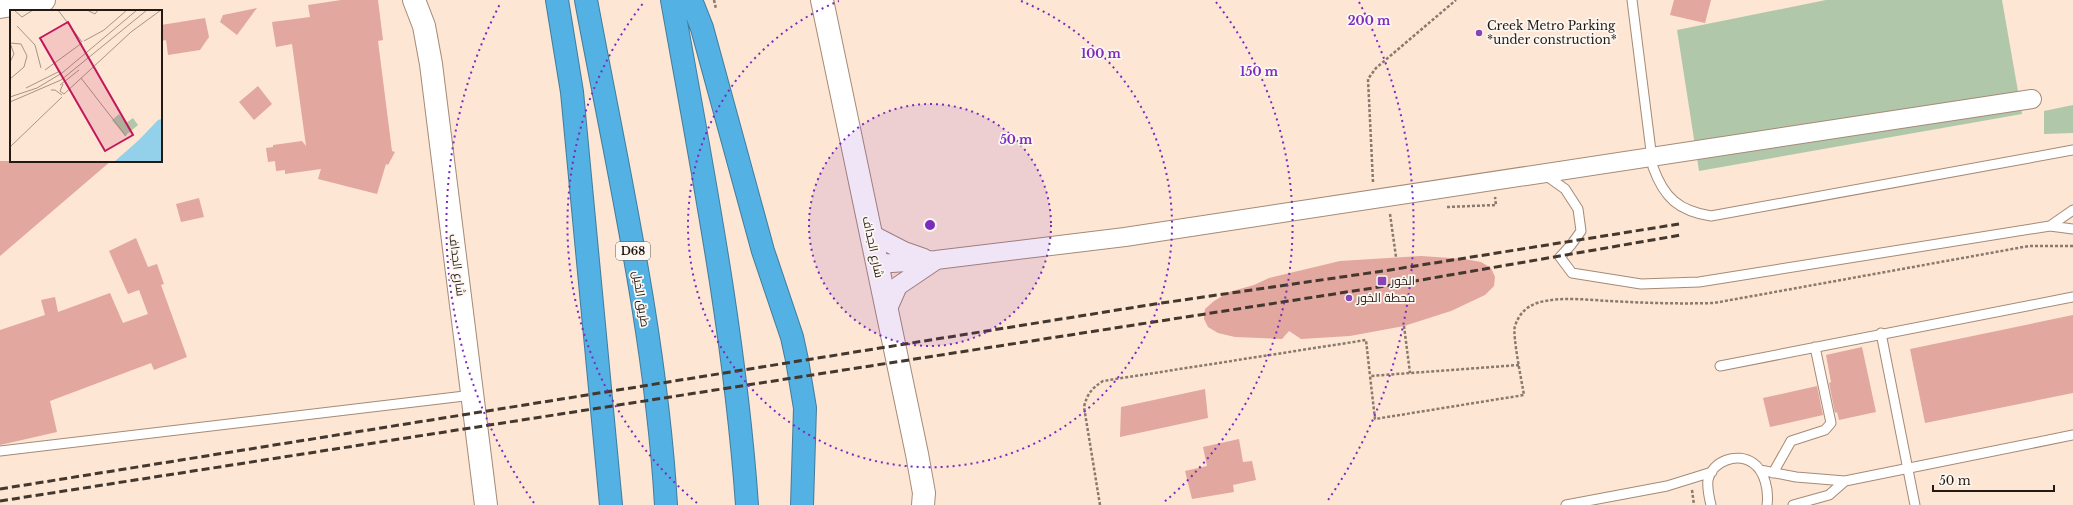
<svg xmlns="http://www.w3.org/2000/svg" width="2073" height="505" viewBox="0 0 2073 505" font-family="'Libre Baskerville',Cairo,serif">
  <rect width="100%" height="100%" fill="#fde6d4"/>
  <path fill="#b0c8a9" d="M1826,0H2002L2022,114L1699,171L1677,30Z
    M2073,105V133L2044,134V111Z"/>
  <path fill="#e2a79f" d="M341,0H378L383,40L378,41L392,151L395,152L388,165L386,164L377,194L318,179L321,169L285,174V170L276,171L275,161L268,162L266,148L273,147V145L302,141L306,146L292,44L276,47L272,22L310,17L308,5Z
    M1674,0H1711L1705,23L1670,15Z
    M257,8L237,35L220,22L223,15Z
    M205,18L209,37L200,50L168,55L166,40L161,41V25Z
    M258,86L272,104L254,120L239,102Z
    M0,161H111L0,256Z
    M199,198L204,217L181,222L176,204Z
    M136,238L148,267L157,264L164,284L161,285L187,357L154,370L151,363L50,401L57,432L0,445V330L45,315L41,300L55,297L58,312L110,293L123,323L148,314L139,290L128,294L109,251Z
    M1421,256L1464,259L1481,262L1491,268L1495,277L1494,286L1485,295L1451,311L1404,326L1350,336L1301,339L1289,331L1282,339L1235,337L1218,333L1208,327L1204,319L1205,309L1214,301L1229,292L1254,285L1269,278L1340,261Z
    M2073,315V393L1925,423L1910,349Z
    M1862,347L1876,412L1839,420L1837,412L1835,413L1829,383L1831,382L1826,355Z
    M1817,386L1823,415L1770,427L1763,398Z
    M1205,389L1208,418L1120,437L1121,407Z
    M1239,439L1243,462L1252,461L1256,480L1233,485L1234,492L1192,499L1185,471L1207,466L1203,447Z"/>
  <g fill="none" stroke-linecap="round" stroke-linejoin="round">
    <defs>
      <path id="service" d="M1632,0L1653,167C1664,198 1679,211 1711,216L2073,150
        M1544,174L1565,189L1578,209L1581,231L1571,245L1560,257L1572,273L1641,284L1699,282L2050,226L2073,229
        M2050,226L2073,210
        M1881,333L1915,505
        M1720,366L2073,297
        M0,451L473,395
        M1760,470L1796,477L1845,481L2073,435
        M1773,473L1791,441L1825,430L1831,423L1815,347
        M1566,505L1667,486L1712,472
        M1711,505C1709,497 1707,488 1708,480C1712,461 1737,452 1753,463C1765,471 1769,491 1767,505
        M1793,505L1829,495L1845,481"/>
      <path id="minor" d="M871,234L904,251L924,258
        M877,264L936,260L1125,237L2032,99
        M887,311L898,286L935,261"/>
      <path id="tertiary" d="M414,0L424,26L431,64L486,505
        M822,0L917,454L924,493L923,505
        M0,7L44,0"/>
      <path id="motorway" d="M557,0L572,92L611,505
        M586,0C617,167 656,335 666,505
        M672,0C702,168 735,335 747,505
        M691,0L702,28L763,251L792,337L797,360L805,408L802,505"/>
    </defs>
    <use href="#service" stroke="#a58a77" stroke-width="11"/>
    <use href="#minor" stroke="#a58a77" stroke-width="20"/>
    <use href="#tertiary" stroke="#a58a77" stroke-width="24"/>
    <use href="#motorway" stroke="#437c9b" stroke-width="24"/>
    <path stroke="#8a796d" stroke-width="2.5" stroke-dasharray="3 2" stroke-linecap="butt" d="M714,0L716,9
      M1373,182L1368,79L1376,68L1456,0
      M1447,207L1496,205L1495,197
      M1390,214L1396,257
      M1404,326L1410,373
      M1519,365L1370,376L1375,419L1524,395C1522,383 1512,334 1515,326C1519,314 1526,307 1537,303C1560,296 1587,300 1610,301C1645,303 1679,304 1714,303L2029,246H2073
      M1692,490L1694,505
      M1100,505L1084,407C1087,394 1092,388 1103,381L1366,340L1370,376"/>
    <use href="#service" stroke="#fff" stroke-width="9"/>
    <use href="#minor" stroke="#fff" stroke-width="18"/>
    <use href="#tertiary" stroke="#fff" stroke-width="22"/>
    <use href="#motorway" stroke="#53b1e4" stroke-width="22"/>
    <path stroke="#43372e" stroke-width="3" stroke-dasharray="8 4" stroke-linecap="butt" d="M0,489L1155,304L1390,270L1679,224
      M0,501L1392,285L1681,235"/>
  </g>
  <circle cx="930" cy="225" r="121" fill="#7b2cbf" fill-opacity=".12"/>
  <g fill="none" stroke="#7b2cbf" stroke-width="2" stroke-dasharray="2 4">
    <circle cx="930" cy="225" r="121"/>
    <path d="M1021 1A242 242 0 1 1 839 1"/>
    <path d="M697 503A363 363 0 0 1 644 2M1216 2A363 363 0 0 1 1163 503"/>
    <path d="M534 503A484 484 0 0 1 501 2M1359 2A484 484 0 0 1 1326 503"/>
  </g>
  <g fill="#8843b7" stroke="#fdf7f2" stroke-width="1.5">
    <circle cx="1479" cy="33" r="4"/>
    <rect x="1377" y="276" width="10" height="10" rx="2"/>
    <circle cx="1349" cy="298" r="4"/>
  </g>
  <g text-anchor="middle" stroke-width="3.5" stroke-linejoin="round" paint-order="stroke">
    <rect fill="#fdf7f2" stroke="#655c56" stroke-width="1" x="616" y="242" width="34" height="18" rx="3"/>
    <g font-size="11" font-weight="bold" fill="#241a13">
      <text x="633" y="255">D68</text>
    </g>
    <g font-size="12" fill="#241a13" stroke="#fdf7f2" text-anchor="start">
      <text x="1487" y="30">Creek Metro Parking<tspan x="1487" dy="14">*under construction*</tspan></text>
      <text x="1391" y="285">الخور</text>
      <text x="1357" y="302">محطة الخور</text>
    </g>
    <g font-size="12" fill="#241a13" stroke="#fdf7f2">
      <text transform="translate(873 247) rotate(78)" y="4">شارع الجداف</text>
      <text transform="translate(457 265) rotate(83)" y="4">شارع الجداف</text>
      <text transform="translate(641 299) rotate(81)" y="4">طريق الخيل</text>
    </g>
  </g>
  <g transform="translate(10 10)">
    <rect width="152" height="152" fill="#fde6d4"/>
    <path d="M109,104L116,113L123,108L128,115L115,126L102,110Z" fill="#b0c8a9"/>
    <path d="M152,109V152H104L129,130L148,110Z" fill="#93d0e9"/>
    <path fill="none" stroke="#93d0e9" stroke-width="2" d="M119,152V146L128,148L140,145L152,138"/>
    <path fill="none" stroke="#a69487" stroke-width="1" d="M4,0L12,7L23,0M48,0L72,32M77,0L85,4L88,0M7,16L25,35L31,58M74,31L94,20L117,0M0,33L11,34L17,46L14,57L0,69M0,52L4,44L0,33M35,60L72,33M71,68L116,126M53,74L50,81L54,84M50,75L69,60M16,78L50,61M41,80H45L52,85M54,84L121,22L151,0M0,87L27,78L52,63L127,0M0,92L51,70L137,0M0,137L52,87"/>
    <path fill="#c2185b" fill-opacity="0.15" stroke="#c2185b" stroke-width="2" d="M58,12L123,125L95,141L30,28Z"/>
    <rect width="152" height="152" fill="none" stroke="#241a13" stroke-width="2"/>
  </g>
  <circle cx="930" cy="225" r="6" fill="#7b2cbf" stroke="#fdf7f2" stroke-width="2"/>
  <g font-size="12" text-anchor="middle" font-weight="bold" fill="#7b2cbf" stroke="#fdf7f2" stroke-width="3.5" stroke-linejoin="round" paint-order="stroke">
    <text x="1369" y="25">200 m</text>
    <text x="1101" y="58">100 m</text>
    <text x="1259" y="76">150 m</text>
    <text x="1016" y="144">50 m</text>
  </g>
  <path d="M1933 485v6h121v-6" fill="none" stroke="#241a13" stroke-width="2"/>
  <text x="1939" y="485" font-size="12" fill="#241a13" stroke="#fdf7f2" stroke-width="3" paint-order="stroke">50 m</text>
</svg>
